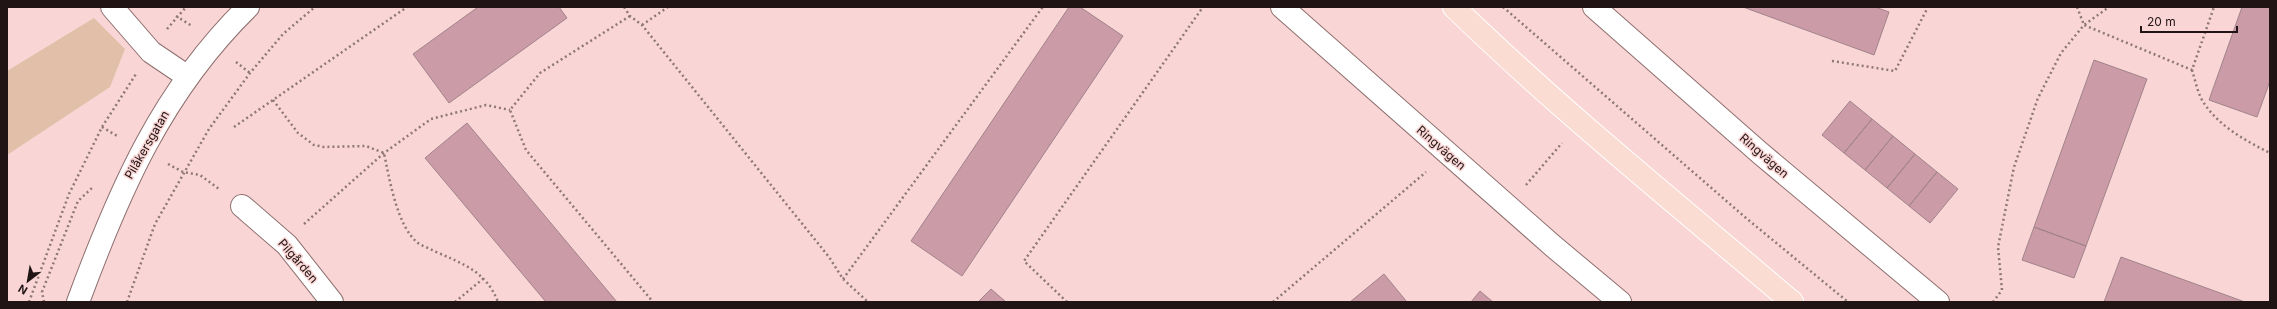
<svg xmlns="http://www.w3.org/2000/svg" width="2277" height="309" viewBox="0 0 2277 309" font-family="Inter,sans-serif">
  <rect width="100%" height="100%" fill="#f9d6d5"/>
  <path fill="#e1bfa8" d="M94,18L125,49L110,87L7,155V71Z"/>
  <path fill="#cc9ba8" stroke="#a1838a" d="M478,7H559L567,18L449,103L413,54Z
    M1069,7H1080L1123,36L962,276L911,241Z
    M1743,7H1875L1889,12L1874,55Z
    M2242,7H2270V81L2257,117L2209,100Z
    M2094,60L2147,79L2086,246L2034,227Z
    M1850,101L1872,119L1844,153L1822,135Z
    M1872,119L1893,136L1865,170L1844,153Z
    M467,123L617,302H546L425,158Z
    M1893,136L1915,154L1887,188L1865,170Z
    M1915,154L1937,172L1909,206L1887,188Z
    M1937,172L1958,189L1930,223L1909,206Z
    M2034,227L2086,246L2074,278L2022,260Z
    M2121,257L2245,302H2104Z
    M1384,274L1407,302H1350Z
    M991,289L1006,302H978Z
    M1480,291L1493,302H1471Z"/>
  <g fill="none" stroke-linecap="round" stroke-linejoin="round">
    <defs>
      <path id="minor" d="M112,7L151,52L188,77
        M1282,7L1553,246L1620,302
        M1594,7L1760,153L1938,302
        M242,206L287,245L332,302
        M78,302C119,191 162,91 248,7"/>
      <path id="major" d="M1454,7C1561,111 1678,205 1792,302"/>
    </defs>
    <use href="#minor" stroke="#8e6f6f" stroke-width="24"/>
    <use href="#major" stroke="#fff" stroke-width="24"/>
    <path stroke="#8e7776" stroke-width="2.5" stroke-dasharray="2 3" stroke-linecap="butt" d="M624,7L630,16L642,25L829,257L843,279L868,302
      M1503,7L1746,218L1848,302
      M2077,7L2084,25L2109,7
      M176,16L192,26
      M630,16L540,73L510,110L526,150L653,302
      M642,25L668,7
      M167,29L186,7
      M1832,61L1895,71L1928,7
      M236,62L250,73
      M2192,70C2195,79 2197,91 2202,100C2217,125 2244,140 2270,153
      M273,100L298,133L314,145L324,147L366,146L384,153C389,177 397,227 418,243C422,246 429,248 434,251C463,264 486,271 498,302
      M102,127L119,137
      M234,127L407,7
      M168,164L183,172L200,175L219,189
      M1526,185L1562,143
      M304,224L384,153L431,119L486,105L510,110
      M843,279L1042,8L1041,7
      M29,302L69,194L102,127L136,74
      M44,302L42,292L78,201L93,187
      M127,302L155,224L209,129L250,73L283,34L315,7
      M455,302L484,278
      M1067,302L1024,261L1203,7
      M1273,302L1426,172
      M1993,302L2002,290L1998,247L2014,167L2038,98L2061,53L2084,25L2192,70L2214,7"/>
    <use href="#minor" stroke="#fff" stroke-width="22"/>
    <use href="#major" stroke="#fadcd3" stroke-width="22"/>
  </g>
  <g text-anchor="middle" stroke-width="3" stroke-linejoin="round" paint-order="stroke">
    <g font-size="12" fill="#201514" stroke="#f9d6d5">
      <text transform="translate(147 145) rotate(-60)" y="4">Pilåkersgatan</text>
      <text transform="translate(1441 148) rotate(41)" y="4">Ringvägen</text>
      <text transform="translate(1764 156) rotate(41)" y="4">Ringvägen</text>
      <text transform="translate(298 261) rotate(49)" y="4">Pilgården</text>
    </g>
  </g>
  <rect width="2277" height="309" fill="none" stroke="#201514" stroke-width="16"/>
  <g transform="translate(28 281) rotate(211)" stroke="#f9d6d5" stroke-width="3" paint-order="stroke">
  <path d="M0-3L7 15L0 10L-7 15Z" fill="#201514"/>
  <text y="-6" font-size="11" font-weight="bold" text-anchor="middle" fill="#201514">N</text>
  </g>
  <path d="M2141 26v6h96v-6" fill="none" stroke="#201514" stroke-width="2"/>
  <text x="2147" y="26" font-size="12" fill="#201514" stroke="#f9d6d5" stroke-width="3" paint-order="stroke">20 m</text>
</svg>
